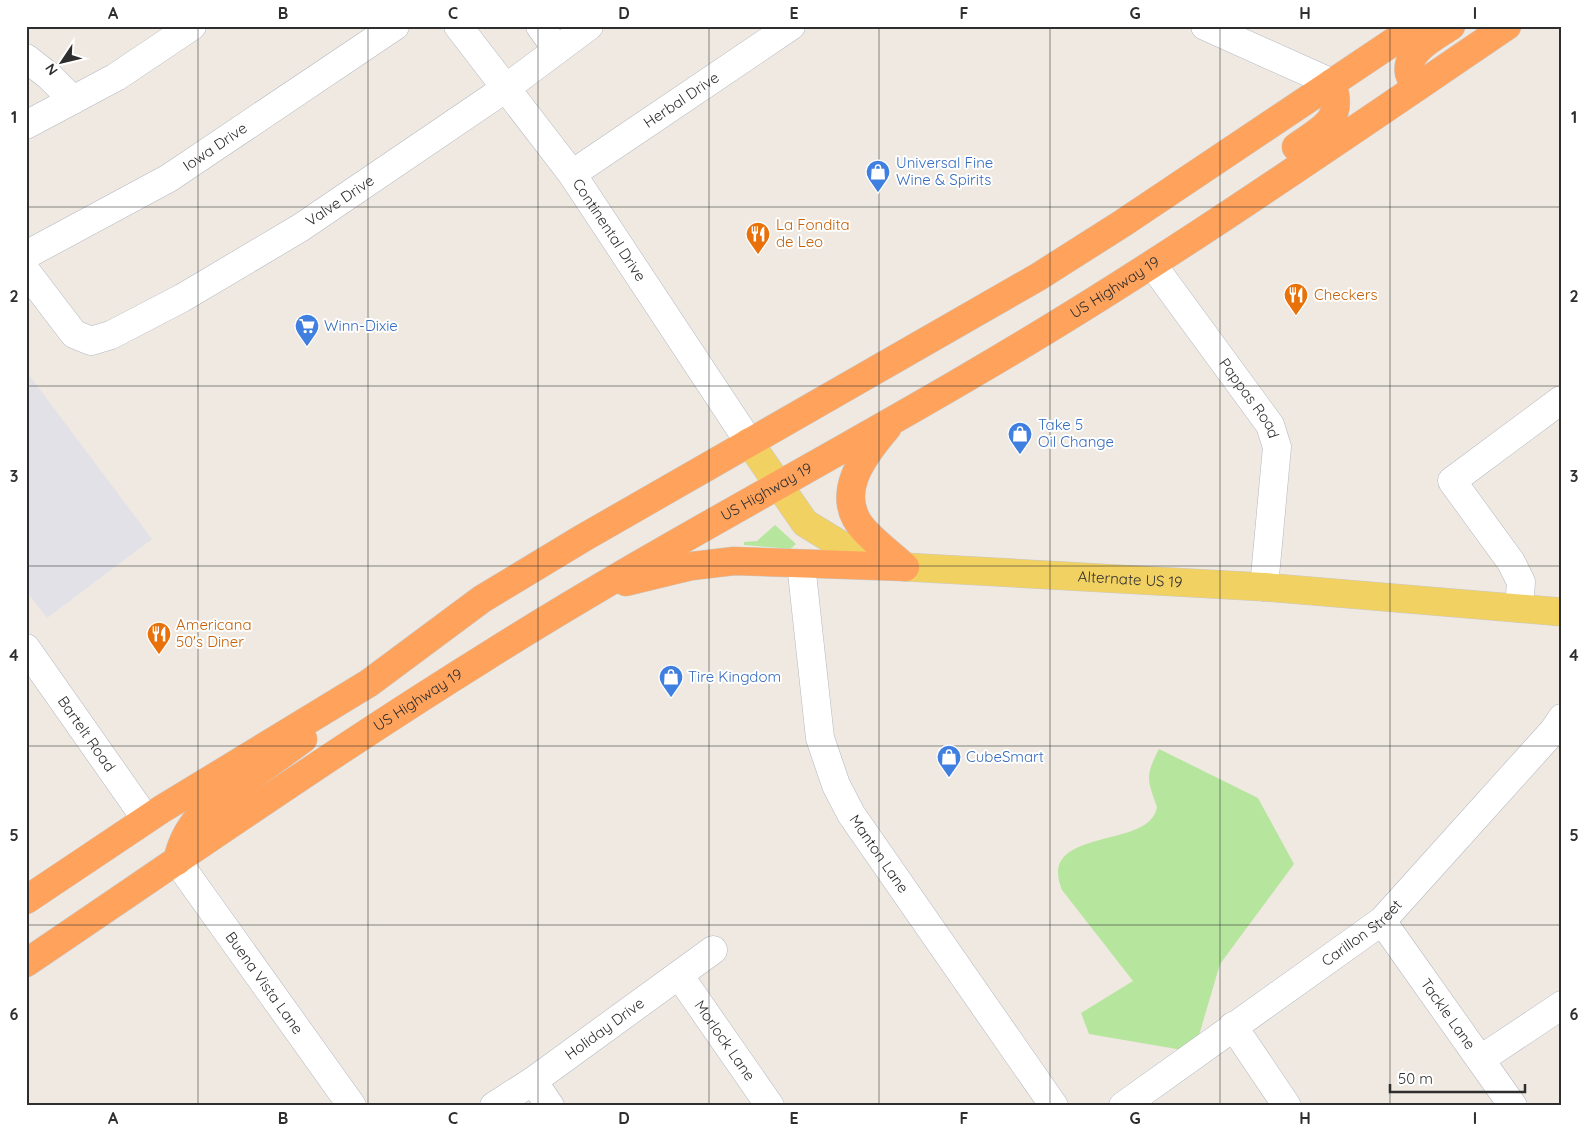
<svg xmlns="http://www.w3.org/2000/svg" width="1588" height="1132" viewBox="0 0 1588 1132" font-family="Quicksand,sans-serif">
  <rect width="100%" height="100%" fill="#efe9e1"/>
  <path fill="#e3e1e8" d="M26,371L152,539L47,618L26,591Z"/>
  <path fill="#b6e59e" d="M775,525L796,544L790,549L744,545V542L757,541Z
    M1159,749L1258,798L1294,864L1220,964L1194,1052L1089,1034L1081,1013L1133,981L1062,890C1038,832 1131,846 1152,818C1155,815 1156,811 1157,807C1147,778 1145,777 1159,749Z"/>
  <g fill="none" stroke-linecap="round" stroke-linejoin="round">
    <defs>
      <g id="minor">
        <path id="s1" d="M458,26L572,174L749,442"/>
        <path d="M540,26L557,50"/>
        <path d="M1205,26L1332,83"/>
        <path d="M26,58L49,76L73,100"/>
        <path d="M26,125L116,77L192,26"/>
        <path id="s2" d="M572,174L791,26"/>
        <path id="s3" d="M26,255L169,178L395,26"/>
        <path id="s4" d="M1152,264L1270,425L1277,447L1264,587"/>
        <path id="s5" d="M26,271L74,334L91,341L111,335L182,298L300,228L506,88L589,26"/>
        <path id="s6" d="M801,564L820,738L836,785L851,814L1054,1106"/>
        <path d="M1519,608L1521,582L1511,562L1452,481L1561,400"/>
        <path id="s7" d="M26,648L146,819"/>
        <path id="s8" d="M177,861L352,1106"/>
        <path id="s9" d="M1382,921L1513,1106"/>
        <path id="s10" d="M679,975L770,1106"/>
        <path d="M1233,1026L1287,1106"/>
        <path d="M1481,1059L1562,1005"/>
        <path d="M533,1081L550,1106"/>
        <path id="s11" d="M494,1106L533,1081L713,950"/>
        <path id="s12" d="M1123,1106L1382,921L1554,730L1562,718"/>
      </g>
      <g id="major">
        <path id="s13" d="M749,442L805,523L846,548L905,567L1264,587L1562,612"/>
      </g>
      <g id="highway">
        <path d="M1417,87C1414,83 1410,77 1409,73C1405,51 1437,36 1451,26"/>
        <path d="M1296,147C1323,128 1345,120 1332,83"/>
        <path d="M887,428C863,456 832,496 865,531C877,544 892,555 905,567"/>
        <path d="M626,582L692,566L734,561L905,567"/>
        <path d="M177,861C182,840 190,826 205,810L303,739"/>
        <path d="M26,900L162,809L369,683L482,599L583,538L1038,277L1123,223L1417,26"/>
        <path id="s14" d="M26,963C177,861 327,756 481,660C640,559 806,472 968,377C1154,269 1330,146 1507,26"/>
      </g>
    </defs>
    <use href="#minor" stroke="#b4b7c1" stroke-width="29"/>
    <use href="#major" stroke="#c9c9c9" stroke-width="29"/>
    <use href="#highway" stroke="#c9c9c9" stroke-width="29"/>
    <use href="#minor" stroke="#fff" stroke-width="28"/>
    <use href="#major" stroke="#f2d163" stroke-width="28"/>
    <use href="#highway" stroke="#ffa35c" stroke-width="28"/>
  </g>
  <path fill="none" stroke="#2e2e2e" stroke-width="1" stroke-opacity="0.55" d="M198,26V1106M368,26V1106M538,26V1106M709,26V1106M879,26V1106M1050,26V1106M1220,26V1106M1390,26V1106M26,207H1562M26,386H1562M26,566H1562M26,746H1562M26,925H1562"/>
  <defs>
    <symbol id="shop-pin" viewBox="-11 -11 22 30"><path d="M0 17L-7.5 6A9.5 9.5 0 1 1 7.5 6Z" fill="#3f7fe0" stroke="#fff"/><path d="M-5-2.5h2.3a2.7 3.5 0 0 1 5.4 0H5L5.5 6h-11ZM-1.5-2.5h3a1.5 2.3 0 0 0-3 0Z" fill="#fff"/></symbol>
    <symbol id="restaurant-pin" viewBox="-11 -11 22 30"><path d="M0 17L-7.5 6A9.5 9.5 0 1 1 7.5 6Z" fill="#e8710a" stroke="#fff"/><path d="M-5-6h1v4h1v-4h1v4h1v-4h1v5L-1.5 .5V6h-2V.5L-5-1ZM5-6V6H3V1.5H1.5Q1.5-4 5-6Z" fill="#fff"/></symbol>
    <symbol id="supermarket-pin" viewBox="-11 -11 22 30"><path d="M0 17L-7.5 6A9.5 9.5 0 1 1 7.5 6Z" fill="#3f7fe0" stroke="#fff"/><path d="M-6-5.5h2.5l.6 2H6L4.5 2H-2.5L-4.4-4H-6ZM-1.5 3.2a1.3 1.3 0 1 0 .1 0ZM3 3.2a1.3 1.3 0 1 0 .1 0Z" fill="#fff"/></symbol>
  </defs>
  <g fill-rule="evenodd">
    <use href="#shop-pin" x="864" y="158" width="28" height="38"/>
    <use href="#restaurant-pin" x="744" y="220" width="28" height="38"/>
    <use href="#restaurant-pin" x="1282" y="281" width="28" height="38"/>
    <use href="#supermarket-pin" x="293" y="312" width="28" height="38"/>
    <use href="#shop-pin" x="1006" y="420" width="28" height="38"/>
    <use href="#restaurant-pin" x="145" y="620" width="28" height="38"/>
    <use href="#shop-pin" x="657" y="663" width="28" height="38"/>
    <use href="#shop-pin" x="935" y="743" width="28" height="38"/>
  </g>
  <g text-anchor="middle" stroke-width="4" stroke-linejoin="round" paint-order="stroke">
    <g font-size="15" fill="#2e2e2e" stroke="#fff">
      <text dy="5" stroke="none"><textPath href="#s2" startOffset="132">Herbal Drive</textPath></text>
      <text dy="5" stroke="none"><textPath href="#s3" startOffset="218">Iowa Drive</textPath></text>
      <text dy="5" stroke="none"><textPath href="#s5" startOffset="384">Valve Drive</textPath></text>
      <text dy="5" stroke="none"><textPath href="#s1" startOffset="254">Continental Drive</textPath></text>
      <text dy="5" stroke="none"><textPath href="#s14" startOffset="1282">US Highway 19</textPath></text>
      <text dy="5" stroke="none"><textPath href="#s4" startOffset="166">Pappas Road</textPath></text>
      <text dy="5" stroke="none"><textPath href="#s14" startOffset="878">US Highway 19</textPath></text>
      <text dy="5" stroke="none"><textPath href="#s13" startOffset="434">Alternate US 19</textPath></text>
      <text dy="5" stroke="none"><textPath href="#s14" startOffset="472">US Highway 19</textPath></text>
      <text dy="5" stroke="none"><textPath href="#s7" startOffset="105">Bartelt Road</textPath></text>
      <text dy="5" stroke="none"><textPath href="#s6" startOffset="306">Manton Lane</textPath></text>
      <text dy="5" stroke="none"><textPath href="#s12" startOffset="295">Carillon Street</textPath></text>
      <text dy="5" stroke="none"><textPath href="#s8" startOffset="150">Buena Vista Lane</textPath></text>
      <text dy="5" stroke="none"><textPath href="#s9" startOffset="114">Tackle Lane</textPath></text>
      <text dy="5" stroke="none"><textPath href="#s11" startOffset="135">Holiday Drive</textPath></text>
      <text dy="5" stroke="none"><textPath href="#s10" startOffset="80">Morlock Lane</textPath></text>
    </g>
    <g font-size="15" fill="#366cbe" stroke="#fff" text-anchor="start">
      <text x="896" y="168">Universal Fine<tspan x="896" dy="17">Wine &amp; Spirits</tspan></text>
      <text x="324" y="331">Winn-Dixie</text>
      <text x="1038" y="430">Take 5<tspan x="1038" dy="17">Oil Change</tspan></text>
      <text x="688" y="682">Tire Kingdom</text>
      <text x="966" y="762">CubeSmart</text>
    </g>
    <g font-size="15" fill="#c56008" stroke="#fff" text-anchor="start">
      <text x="776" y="230">La Fondita<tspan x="776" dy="17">de Leo</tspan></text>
      <text x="1314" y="300">Checkers</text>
      <text x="176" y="630">Americana<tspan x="176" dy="17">50's Diner</tspan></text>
    </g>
  </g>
  <rect width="1588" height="1132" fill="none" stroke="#ffffff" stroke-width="55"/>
  <g transform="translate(62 62) rotate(235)" stroke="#ffffff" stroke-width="4" paint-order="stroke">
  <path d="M0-4L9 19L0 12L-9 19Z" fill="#2e2e2e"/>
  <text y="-8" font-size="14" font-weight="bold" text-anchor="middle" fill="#2e2e2e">N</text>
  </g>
  <path d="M1390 1084v8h135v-8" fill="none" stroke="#2e2e2e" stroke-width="2.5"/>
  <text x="1398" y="1084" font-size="15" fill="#2e2e2e" stroke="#ffffff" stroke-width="4" paint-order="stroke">50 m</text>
  <rect x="28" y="28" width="1532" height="1076" fill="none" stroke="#2e2e2e" stroke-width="2"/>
  <g font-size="16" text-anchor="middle" font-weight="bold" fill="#2e2e2e">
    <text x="113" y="19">A</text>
    <text x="283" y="19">B</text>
    <text x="453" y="19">C</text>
    <text x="624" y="19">D</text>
    <text x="794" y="19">E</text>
    <text x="964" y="19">F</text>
    <text x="1135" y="19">G</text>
    <text x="1305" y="19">H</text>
    <text x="1475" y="19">I</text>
    <text x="14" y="123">1</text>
    <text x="1574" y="123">1</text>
    <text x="14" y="302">2</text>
    <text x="1574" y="302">2</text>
    <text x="14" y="482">3</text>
    <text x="1574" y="482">3</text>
    <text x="14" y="661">4</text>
    <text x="1574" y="661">4</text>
    <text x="14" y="841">5</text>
    <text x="1574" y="841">5</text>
    <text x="14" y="1020">6</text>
    <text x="1574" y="1020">6</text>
    <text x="113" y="1124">A</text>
    <text x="283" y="1124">B</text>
    <text x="453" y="1124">C</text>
    <text x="624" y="1124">D</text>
    <text x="794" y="1124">E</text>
    <text x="964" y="1124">F</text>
    <text x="1135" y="1124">G</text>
    <text x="1305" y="1124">H</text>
    <text x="1475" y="1124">I</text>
  </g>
</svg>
